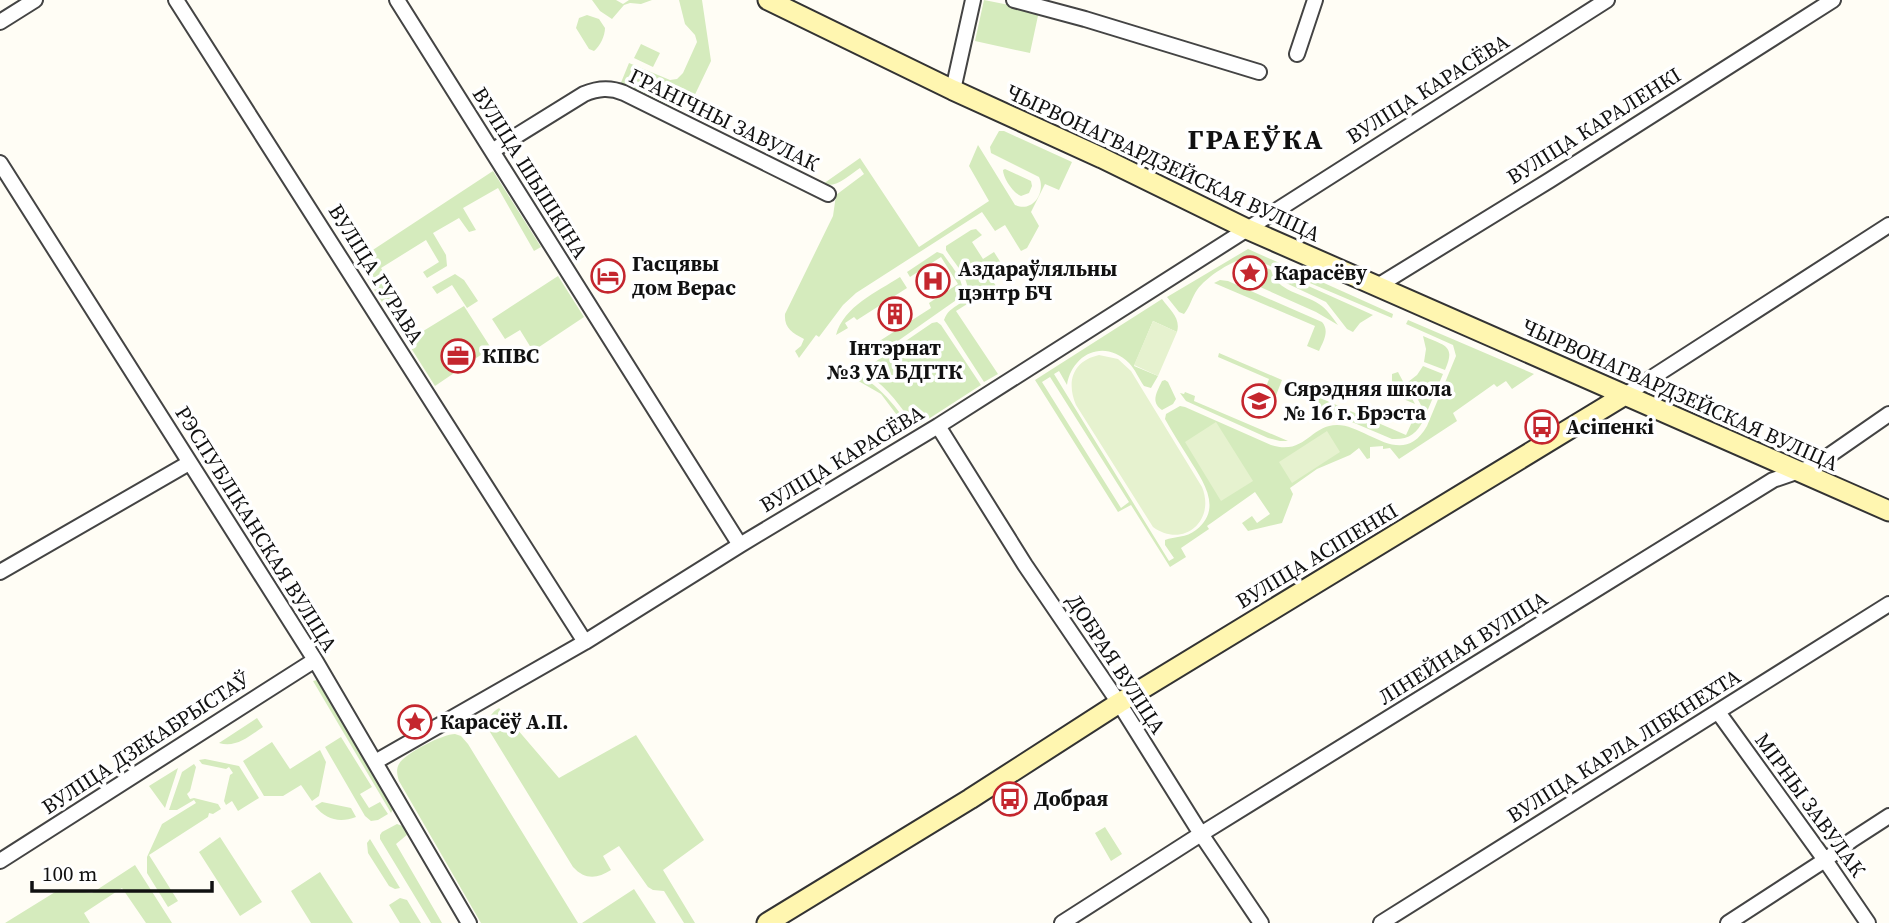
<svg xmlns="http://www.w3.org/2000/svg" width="1889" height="923" viewBox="0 0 1889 923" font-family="'Source Serif 4',serif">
  <rect width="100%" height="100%" fill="#fffdf5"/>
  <path fill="#d5ebbd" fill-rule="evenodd" d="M592,0H616L623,4L629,0H652L641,4L630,3L624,5L612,19L600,11Z
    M679,0H702L711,61L689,107L673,99L668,110L620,85L629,63L670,80L677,79L683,73L697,42L695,35L685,24Z
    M984,0L1039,11L1030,53L975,41Z
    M587,15L599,19L605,28C605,36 600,46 594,51L589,49L576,28L579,18Z
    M641,44L660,53L653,67L634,58Z
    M999,131H1004L1072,162L1059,190L1045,184L1031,212L1039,226L1027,248L1021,251L1005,225L995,231L982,212L856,293L843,305L819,337L816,335L799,358L795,351L801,346L804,339C792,333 784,328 785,314L833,216L836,195L864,174L860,168C849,175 836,189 823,184L860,158L919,247L989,201L969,166L978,145L1015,205C1033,213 1046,192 1039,177L991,153L990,147Z
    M1005,169L1031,181L1032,186L1029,193L1021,196C1013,193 1003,178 1003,170Z
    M493,171L541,247L534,251L498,188L463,208L476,230L469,232L459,218L433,233L446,255L447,266L427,278L423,272L439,262L426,240L381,268L420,333L464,306L491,348L435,386L356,261Z
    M976,229L982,235L972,242L983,259L994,252L1001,263L987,272L996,286L956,311L998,374L984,382L944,320C947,311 952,309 959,304C981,290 956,266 946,250V246L971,230Z
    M1248,249L1393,314L1392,318L1249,257C1234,259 1206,277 1197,290C1192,297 1190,307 1184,314L1179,312L1167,297Z
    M937,252L943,254C951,266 966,281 962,296L875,357H872L867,349L931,308L929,303L958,284L941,257L910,277L907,272Z
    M1257,263L1271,270C1277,292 1303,293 1319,304C1327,309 1332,317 1338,325L1316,312L1249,282C1259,281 1262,273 1256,266Z
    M1277,272L1373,315L1360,323L1353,332L1347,329L1326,302L1284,282L1279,278Z
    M455,274L464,280L478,301L467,308L452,285L437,294L432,287Z
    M558,276L584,317L533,351L520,330L505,339L492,319Z
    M900,277L907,288L857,320L854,317L845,323L848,328L836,335C844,306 877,292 900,277Z
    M1220,280L1228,281L1322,322C1330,331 1323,342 1319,351L1307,346L1315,326L1214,283Z
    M1162,299C1170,310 1181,318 1177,332L1153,321L1134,366L1158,376L1151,388L1144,386C1139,379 1135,369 1129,363C1104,338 1072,354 1067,385L1059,371L1054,374L1169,561L1174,558L1165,545V540C1175,536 1186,538 1196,530C1224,508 1202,480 1188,457C1180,444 1172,432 1165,419L1166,414L1180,406L1185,407L1271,445C1305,456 1310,425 1337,425C1367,425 1402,470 1427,426L1456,356L1453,345L1406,324L1408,320L1534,374L1512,389L1506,381L1497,387L1494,384L1453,413L1457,421L1399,459L1390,448L1383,449V446L1370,447V458L1367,459L1359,448L1350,455L1317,469L1290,488L1293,494L1282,523L1248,531L1242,523L1252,516L1257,523L1270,514L1255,492L1207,526L1209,529L1181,548L1186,557L1170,567L1131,505L1118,512L1035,380ZM1050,377L1129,502L1121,508L1042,382Z
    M937,322L941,325L981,385L916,427C901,408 889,388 868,375L867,370L872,364L932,323Z
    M1423,336C1445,346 1456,345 1445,370L1424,362L1426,349Z
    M1219,353L1282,380L1273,403L1262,398L1269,379L1218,357Z
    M1423,366L1443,374L1426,414L1408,382L1417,375Z
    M844,370C875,377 894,405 912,429L909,431L881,394L841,371Z
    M1398,372L1415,404L1392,394V374Z
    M1165,380L1168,382L1176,399L1173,404L1162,410C1150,402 1157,392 1162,381Z
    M1185,392L1195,396L1194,401L1288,441H1280L1268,438L1186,401L1180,393L1184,394Z
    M1311,394L1406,435L1418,409L1424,419C1417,434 1408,440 1392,439L1307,403Z
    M317,680L320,683L392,805L393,809L391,813L313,681Z
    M499,708L559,778L636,735L704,840L663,870L695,923H684L664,891L653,890L648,887L619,846L603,856L611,870C597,879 585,880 573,867L490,732C487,721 489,714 499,708Z
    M257,718L263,727C249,736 237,748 219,743Z
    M455,734L461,736L468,744L578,923H481L399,781C397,775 396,769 399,764C405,753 443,734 455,734Z
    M341,737L372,787L360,794L369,808L380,802L388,814L378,820L371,821L365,816L325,747Z
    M272,742L290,769L320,750L326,762L319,796L312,801L301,785L283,796H264L243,761Z
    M205,759L239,766L259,798L238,811L232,801L226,805L224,801L230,775L233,773L229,767L226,769L202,764L199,760Z
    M194,764L196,767L190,791L187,794L190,799L194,798L218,804L221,809L213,814L209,813L208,817L149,855L178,901L168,907L147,873V857L162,824L196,803L194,800L177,810H169L182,772Z
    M178,768L165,808L149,786Z
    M322,802L351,808L356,817C340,823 326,820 315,806Z
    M397,824L405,827L408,834L396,844L442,923H431L380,839V835L382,832Z
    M1105,827L1122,854L1111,861L1095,833Z
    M220,837L262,902L240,916L199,852Z
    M370,839L400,888L395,889L389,886L368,853L367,843Z
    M135,865L172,923H146L122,888L84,913L90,923H5L60,889L92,893Z
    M320,872L353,923H311L291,891Z
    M634,889L656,923H582Z
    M400,898L407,900L421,923H400L389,905Z"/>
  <path fill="#e6f2cf" d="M1153,321L1177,332L1158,376L1134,365Z
    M1099,355L1118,359L1131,371L1202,487C1216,521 1183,549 1153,527L1076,405C1066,381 1073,361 1099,355Z
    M1216,422L1253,481L1221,501L1185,442Z
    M1327,431L1340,452L1292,483L1279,462Z"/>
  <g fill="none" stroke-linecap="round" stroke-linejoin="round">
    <defs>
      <path id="minor" d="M176,0L585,642
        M397,0L740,545
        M1014,0L1085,19L1259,72
        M0,22L35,0
        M1297,54L1315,0
        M953,90L973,0
        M492,151L584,94C598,88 610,87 624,93L828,194
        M0,163L315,660L469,923
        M1376,287L1550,180L1833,0
        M1625,395L1889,225
        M938,426L1025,565L1119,703L1201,834L1261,923
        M0,572L189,463
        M1718,712L1825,860L1868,923
        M375,762L585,642L740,545L938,426L1607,0
        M0,861L315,660
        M1062,923L1201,834L1773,480L1814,466L1889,414
        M1381,923L1889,604
        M1728,923L1825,860L1852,840L1889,816"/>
      <path id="secondary" d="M768,0L953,90L1102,158L1247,229L1889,511
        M767,923L970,799L1119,703L1625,395"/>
    </defs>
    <use href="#minor" stroke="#444" stroke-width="18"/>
    <use href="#secondary" stroke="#333" stroke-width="23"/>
    <use href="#minor" stroke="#fff" stroke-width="14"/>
    <use href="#secondary" stroke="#fff6b0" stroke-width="19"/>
  </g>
  <defs>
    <symbol id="sight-ring" viewBox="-11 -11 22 22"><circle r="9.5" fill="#fff" stroke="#c4262e" stroke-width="1.5"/><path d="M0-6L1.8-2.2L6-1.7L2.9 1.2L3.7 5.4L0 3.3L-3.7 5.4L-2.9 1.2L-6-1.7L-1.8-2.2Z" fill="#c4262e"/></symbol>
    <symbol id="hotel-ring" viewBox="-11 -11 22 22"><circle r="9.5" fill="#fff" stroke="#c4262e" stroke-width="1.5"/><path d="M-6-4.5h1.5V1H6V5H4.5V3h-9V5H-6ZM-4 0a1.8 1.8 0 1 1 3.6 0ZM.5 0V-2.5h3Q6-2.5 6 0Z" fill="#c4262e"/></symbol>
    <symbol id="hospital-ring" viewBox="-11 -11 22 22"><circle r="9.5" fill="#fff" stroke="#c4262e" stroke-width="1.5"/><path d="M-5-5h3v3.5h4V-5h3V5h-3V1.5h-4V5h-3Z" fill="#c4262e"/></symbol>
    <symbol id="building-ring" viewBox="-11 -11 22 22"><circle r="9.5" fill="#fff" stroke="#c4262e" stroke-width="1.5"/><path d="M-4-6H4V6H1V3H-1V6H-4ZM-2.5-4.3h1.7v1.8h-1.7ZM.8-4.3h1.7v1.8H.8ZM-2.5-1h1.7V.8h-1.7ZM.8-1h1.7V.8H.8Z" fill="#c4262e"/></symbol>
    <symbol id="office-ring" viewBox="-11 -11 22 22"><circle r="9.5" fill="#fff" stroke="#c4262e" stroke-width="1.5"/><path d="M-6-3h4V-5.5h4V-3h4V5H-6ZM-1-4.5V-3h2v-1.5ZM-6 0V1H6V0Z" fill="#c4262e"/></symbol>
    <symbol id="school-ring" viewBox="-11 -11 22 22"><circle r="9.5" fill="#fff" stroke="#c4262e" stroke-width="1.5"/><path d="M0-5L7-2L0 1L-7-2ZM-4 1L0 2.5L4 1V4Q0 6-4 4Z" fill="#c4262e"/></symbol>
    <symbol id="bus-ring" viewBox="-11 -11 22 22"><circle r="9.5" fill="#fff" stroke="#c4262e" stroke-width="1.5"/><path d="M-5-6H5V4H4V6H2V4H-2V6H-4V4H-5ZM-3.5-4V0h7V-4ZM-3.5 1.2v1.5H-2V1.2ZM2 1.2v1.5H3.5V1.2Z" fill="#c4262e"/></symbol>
  </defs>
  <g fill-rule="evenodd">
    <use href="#sight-ring" x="1231" y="254" width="38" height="38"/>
    <use href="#hotel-ring" x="589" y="257" width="38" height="38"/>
    <use href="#hospital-ring" x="914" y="262" width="38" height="38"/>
    <use href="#building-ring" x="876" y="295" width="38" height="38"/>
    <use href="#office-ring" x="439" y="337" width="38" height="38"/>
    <use href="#school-ring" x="1240" y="382" width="38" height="38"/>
    <use href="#bus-ring" x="1523" y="408" width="38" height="38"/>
    <use href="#sight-ring" x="396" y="703" width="38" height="38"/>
    <use href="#bus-ring" x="991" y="780" width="38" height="38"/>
  </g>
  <g text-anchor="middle" stroke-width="7" stroke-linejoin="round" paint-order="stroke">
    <g font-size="21" fill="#111" stroke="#fff">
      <text transform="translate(1428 89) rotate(-32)" y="7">ВУЛІЦА КАРАСЁВА</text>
      <text transform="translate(724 120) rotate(26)" y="7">ГРАНІЧНЫ ЗАВУЛАК</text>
      <text transform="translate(1594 126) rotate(-32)" y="7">ВУЛІЦА КАРАЛЕНКІ</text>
      <text transform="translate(1163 163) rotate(25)" y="7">ЧЫРВОНАГВАРДЗЕЙСКАЯ ВУЛІЦА</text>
      <text transform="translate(530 173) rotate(58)" y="7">ВУЛІЦА ШЫШКІНА</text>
      <text transform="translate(376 274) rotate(58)" y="7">ВУЛІЦА ГУРАВА</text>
      <text transform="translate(1680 395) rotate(24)" y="7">ЧЫРВОНАГВАРДЗЕЙСКАЯ ВУЛІЦА</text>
      <text transform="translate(842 459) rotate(-31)" y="7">ВУЛІЦА КАРАСЁВА</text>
      <text transform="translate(256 529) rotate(58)" y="7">РЭСПУБЛІКАНСКАЯ ВУЛІЦА</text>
      <text transform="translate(1317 556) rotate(-31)" y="7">ВУЛІЦА АСІПЕНКІ</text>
      <text transform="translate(1463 648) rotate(-32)" y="7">ЛІНЕЙНАЯ ВУЛІЦА</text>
      <text transform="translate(1116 664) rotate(57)" y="7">ДОБРАЯ ВУЛІЦА</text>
      <text transform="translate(146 743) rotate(-33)" y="7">ВУЛІЦА ДЗЕКАБРЫСТАЎ</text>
      <text transform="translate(1624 746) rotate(-32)" y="7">ВУЛІЦА КАРЛА ЛІБКНЕХТА</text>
      <text transform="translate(1810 805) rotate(54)" y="7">МІРНЫ ЗАВУЛАК</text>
    </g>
    <g font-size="21" font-weight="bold" fill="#111" stroke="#fff" text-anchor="start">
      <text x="632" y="271">Гасцявы<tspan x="632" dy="24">дом Верас</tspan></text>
      <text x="958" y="276">Аздараўляльны<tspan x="958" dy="24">цэнтр БЧ</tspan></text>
      <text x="1274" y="280">Карасёву</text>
      <text x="895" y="355" text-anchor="middle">Інтэрнат<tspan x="895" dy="24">№3 УА БДГТК</tspan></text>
      <text x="482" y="363">КПВС</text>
      <text x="1284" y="396">Сярэдняя школа<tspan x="1284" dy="24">№ 16 г. Брэста</tspan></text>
      <text x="1566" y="434">Асіпенкі</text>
      <text x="440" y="729">Карасёў А.П.</text>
      <text x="1034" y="806">Добрая</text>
    </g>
    <g font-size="28" font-weight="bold" letter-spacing="2" fill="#111" stroke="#fff">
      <text x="1256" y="149">ГРАЕЎКА</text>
    </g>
  </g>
  <path d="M32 881v10h180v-10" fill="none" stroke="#111111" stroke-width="3.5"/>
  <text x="42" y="881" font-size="21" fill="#111111" stroke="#ffffff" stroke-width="5" paint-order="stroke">100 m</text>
</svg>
